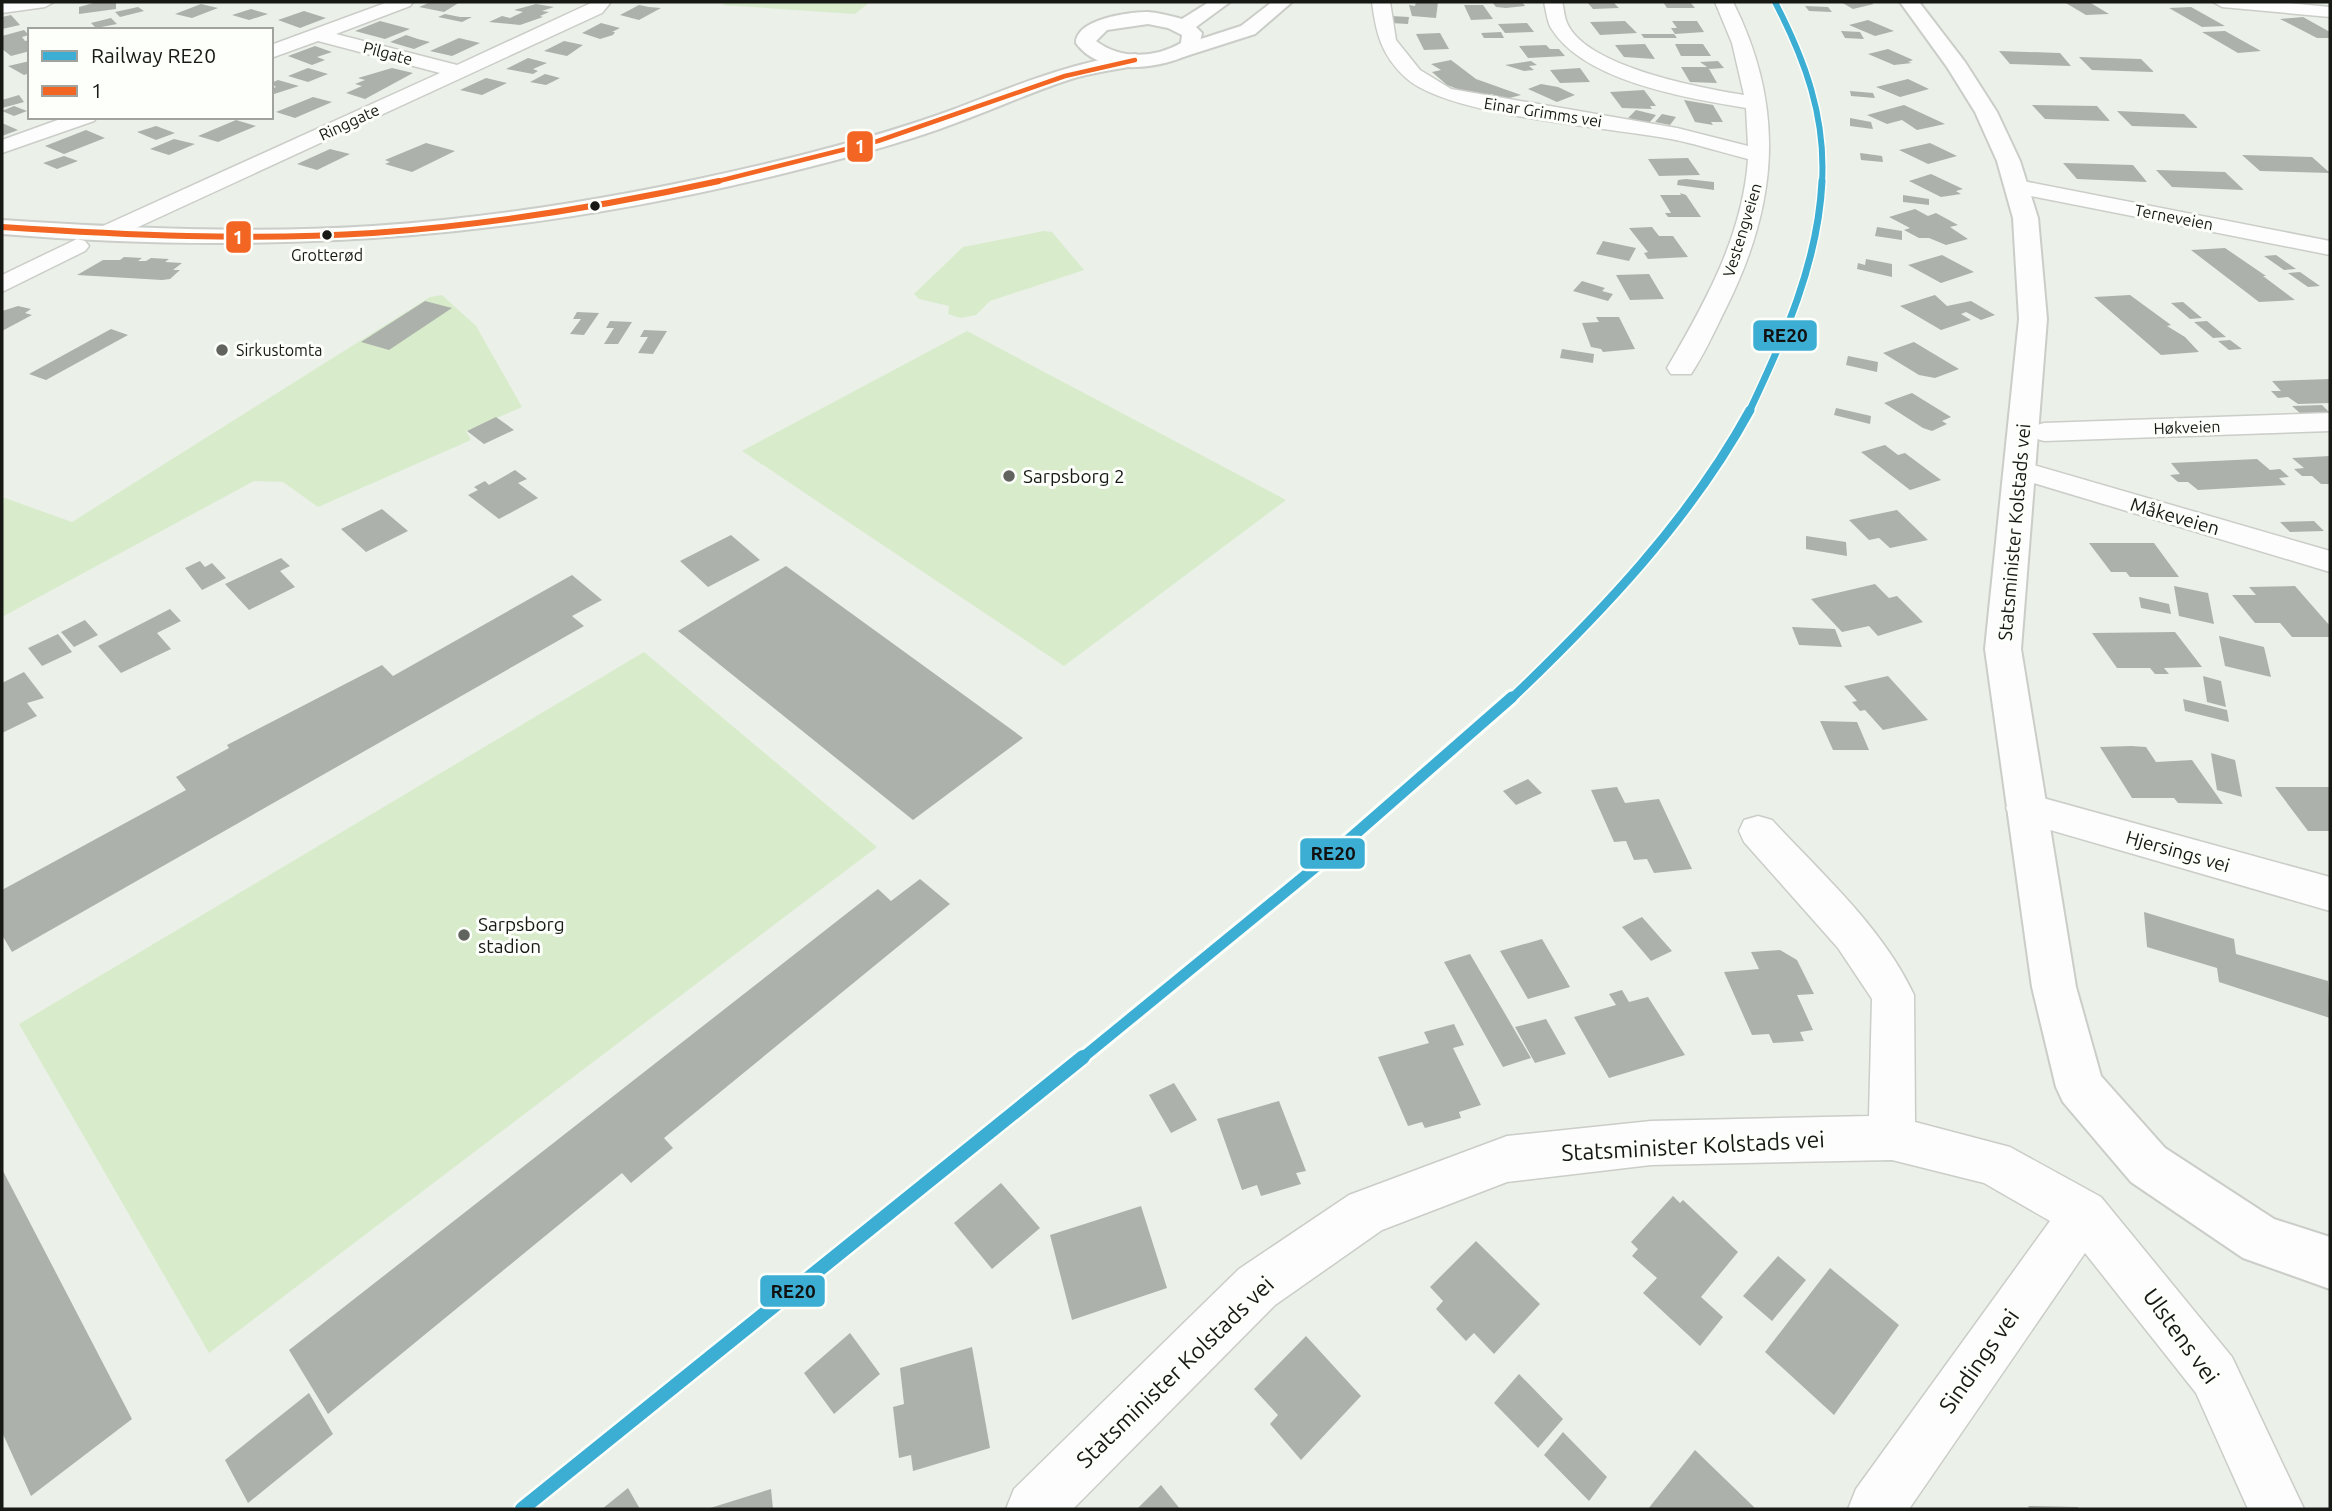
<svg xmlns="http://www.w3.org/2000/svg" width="2332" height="1511" viewBox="0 0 2332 1511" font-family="Ubuntu,sans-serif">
  <rect width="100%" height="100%" fill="#ebf0e8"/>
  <path fill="#d8eccc" d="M728,2H870L855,14L722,5Z
    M1044,231L1052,232L1084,270L990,301L976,315L960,318L948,314L949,306L919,299L914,294L963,247Z
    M442,295L476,326L522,407L466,431L471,440L318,507L283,482L254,481L2,617V497L72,522L430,297Z
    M967,331L1286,500L1064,666L742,451Z
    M644,652L877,847L209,1353L19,1024Z"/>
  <path fill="#adb1ab" d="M97,2H116V9L79,14V7Z
    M431,2H460L444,12L419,7Z
    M1416,2H1438L1436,18L1412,16L1409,5L1415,6Z
    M1492,2H1522L1525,6L1506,8L1496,7Z
    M1587,2H1613L1619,8L1593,9Z
    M1663,2H1690L1695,8H1667Z
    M1841,2H1869L1874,4L1853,9Z
    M2064,2H2089L2109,14L2086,15Z
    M201,4L218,8L192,18L175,14Z
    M536,4L554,7L542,11L549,12L540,16L543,17L520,25L489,22L502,16L510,18L523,12L514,10Z
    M639,5L649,7L661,8L639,20L620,15Z
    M1464,5H1483L1493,19L1471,20Z
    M1805,6L1828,7L1832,12L1809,11Z
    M138,7L144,11L120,17L115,12Z
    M2191,7L2225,26L2202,27L2169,8Z
    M251,9L268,14L249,20L232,15Z
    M304,11L326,18L300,28L278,20Z
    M445,14L460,17H472L462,22L438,17Z
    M11,15L20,25L2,29V17Z
    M1391,16L1409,17L1408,24L1391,23Z
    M2303,17L2330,32V38H2317L2280,19Z
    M111,18L117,24L96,28L91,23Z
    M1868,20L1894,31L1875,36L1849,25Z
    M380,21L410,29L385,39L355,31Z
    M1625,21L1637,33L1600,35L1590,22Z
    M1672,21H1697L1704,32L1675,34L1671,28H1677Z
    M601,23L620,28L612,32H615L613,35L600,39L582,33Z
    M1527,23L1534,32L1505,33L1498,24Z
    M24,30L29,35L22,37L25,41L30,40V51L11,56L2,49V36Z
    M1841,31L1860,32L1864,39L1845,38Z
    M2225,31L2261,51L2238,53L2202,32Z
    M1501,32L1504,38H1484L1481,33Z
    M1440,33L1449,49L1424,50L1416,34Z
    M1641,34H1674L1677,38H1644Z
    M406,35L418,39L430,42L414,49L390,42Z
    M459,38L480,43L452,56L430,51Z
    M564,41L583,45L567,56L544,51Z
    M1645,44L1655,59L1624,57L1615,45Z
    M1675,44H1703L1711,56H1681Z
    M1546,45L1550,49H1559L1565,56L1528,58L1519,46Z
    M315,46L332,52L317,57L325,60L312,65L288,56Z
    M1888,49L1913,60L1908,62L1912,63L1894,65L1868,54Z
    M1999,51L2060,53L2071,66L2010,64Z
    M2079,57L2141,59L2154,72L2092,70Z
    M528,58L547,63L533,69L538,71L533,74L506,69Z
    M1451,60L1476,79L1521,95L1502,100L1492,94L1478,97L1447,85L1432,72L1441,70L1431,64Z
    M30,61V73L24,75L8,66Z
    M1531,61L1537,65L1529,66L1534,70L1524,71L1505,65Z
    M1718,61L1724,68L1710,69L1700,62Z
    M1681,67H1708L1717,83L1690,82Z
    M308,68L328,74L308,82L288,76Z
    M392,68L413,73L365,99L346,93L362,86L355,84L365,80L358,78Z
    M1580,68L1590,82L1560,83L1550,70Z
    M545,74L560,78L546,85L530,82Z
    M486,78L507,83L482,95L460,90Z
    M1908,79L1929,89L1900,97L1876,87Z
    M278,80L299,86L271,95V89L276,87L271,83Z
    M1541,84L1558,87L1575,95L1557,102L1528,89Z
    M1644,90L1656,106H1650L1652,109L1622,108L1610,92Z
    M1850,91L1873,93L1875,98L1851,96Z
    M19,95L24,102L2,108V100Z
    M313,97L332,102L295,118L276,112Z
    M1684,100L1713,105L1723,122H1711L1713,125L1695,122Z
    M1904,105L1945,124L1917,130L1902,120L1887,124L1867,115Z
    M2032,105L2097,106L2110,121L2045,119Z
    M14,106L27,111L14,116L2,111Z
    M1636,110L1656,115L1649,123L1628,118Z
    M2117,111L2184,114L2198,128L2132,126Z
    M1662,114L1676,117L1670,125L1655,122Z
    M1850,118L1871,122L1873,129L1850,126Z
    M236,120L256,126L218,142L198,136Z
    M2,123L18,130L2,136Z
    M156,126L175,133L156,140L137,132Z
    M86,130L105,138L64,154L45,146Z
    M174,139L195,144L169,155L150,149Z
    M426,143L455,151L412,172L385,164L390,162L385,160Z
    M1930,143L1957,156L1928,164L1899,150Z
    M330,149L350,154L317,170L297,164Z
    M1860,153L1882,156L1883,162L1861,160Z
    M2242,155L2312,157L2330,173L2260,171Z
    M64,156L78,161L57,169L43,163Z
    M1688,158L1700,175L1659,176L1648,159Z
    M2063,163L2133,165L2147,182L2077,179Z
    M2156,170L2225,172L2244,190L2172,187Z
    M1931,174L1963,189L1956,191L1961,194L1941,197L1909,181Z
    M1686,179L1714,182V190L1677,185L1678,180Z
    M1680,193L1686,195L1701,217H1668L1665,213H1671L1660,195H1681Z
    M1903,195L1929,199V205L1903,202Z
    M1915,209L1928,216L1936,213L1958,225L1950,227L1968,239L1946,245L1929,238H1919L1904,230L1910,228L1889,217Z
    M1652,227L1659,236H1673L1688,257L1648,259L1644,253L1648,252L1629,228Z
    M1877,227L1902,231V240L1875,236Z
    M1603,241L1636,248L1629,261L1596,254Z
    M2225,248L2266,276H2263L2295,300L2259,302L2191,250Z
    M1942,255L1974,272L1941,283L1908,265Z
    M2276,255L2296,269L2284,270L2264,256Z
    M124,257L142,258L138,261H146L151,258L169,259L165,262L182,263L173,270H180L170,279L162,280L77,275L103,260H120Z
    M1866,259L1892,264V277L1857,269L1858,263L1865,265Z
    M2300,272L2320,286L2308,287L2288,273Z
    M1649,274L1664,299L1630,300L1616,275Z
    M1582,281L1605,288L1602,291L1613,294L1608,301L1573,291Z
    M1935,295L1947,306L1971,301L1995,315L1981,320L1966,312L1961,314L1971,320L1941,330L1900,306Z
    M2130,295L2171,325L2167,326L2185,337L2199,352L2161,355L2094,297Z
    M425,301L452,308L389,350L361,342Z
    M2183,302L2202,318L2190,319L2171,303Z
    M18,306L31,309L25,313L32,315L2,331V311Z
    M577,312L599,313L584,335L570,334L581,319H573Z
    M1596,317H1619L1635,349L1603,352L1601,349L1591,347L1582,323L1599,322Z
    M610,321L632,322L618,344H604L614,328H606Z
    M2207,321L2226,337L2213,338L2194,322Z
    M111,329L128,335L46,380L29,374Z
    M644,330L667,331L653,354L638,353L648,337H640Z
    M2230,340L2242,349L2229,350L2218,341Z
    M1914,342L1959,369L1935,378L1919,375L1883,353Z
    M1562,349L1594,354L1593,363L1560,358Z
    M1848,356L1878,362L1877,372L1846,365Z
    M2330,379V403L2298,404L2288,397L2278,398L2271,391H2281L2272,381Z
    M1912,393L1951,417L1942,421L1947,424L1932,431L1923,428L1884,403Z
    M2322,405L2330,413L2302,415L2292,406Z
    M1836,408L1871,416L1870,424L1834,415Z
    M496,417L514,430L484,444L467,431Z
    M1885,445L1898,455L1905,453L1941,480L1910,490L1861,452Z
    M2330,456V484H2321L2312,476H2302L2294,469L2304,468L2292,458Z
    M2257,459L2270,470L2280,469L2289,477L2279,478L2286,485L2198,490L2188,482H2178L2170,475L2180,474L2171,463Z
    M515,470L527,479L518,483L538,498L499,519L468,495L478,490L474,487L485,481L489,485Z
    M382,509L408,531L366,552L341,529Z
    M1897,510L1928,540L1890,548L1879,538L1869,540L1849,520Z
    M2314,521L2324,531L2290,532L2280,522Z
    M731,535L760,560L708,587L680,561Z
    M1806,536L1846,542L1847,556L1806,549Z
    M2089,543H2154L2179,577H2130L2126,572H2111Z
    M281,558L290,566L280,571L295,587L249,610L225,584Z
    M200,561L205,567L212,563L226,578L202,590L185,568Z
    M786,566L1023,738L913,820L678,631Z
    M572,575L602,600L572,616L584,626L12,952L2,935V890L186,790L176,777L229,748L227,745L382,665L393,676Z
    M1875,584L1889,598L1897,596L1923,622L1878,636L1869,626L1842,632L1811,599Z
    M2174,586L2208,593L2214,624L2179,616Z
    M2295,586L2330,626V637H2292L2280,623H2255L2232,595H2256L2249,587Z
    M2139,597L2169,604L2171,614L2141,608Z
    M170,609L181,621L157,633L171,649L121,673L98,646Z
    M85,620L98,635L74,647L61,632Z
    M1792,627L1835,629L1842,647L1799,645Z
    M2175,632L2202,667L2164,668L2169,674H2155L2150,668H2117L2092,633Z
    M58,634L72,652L42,666L28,648Z
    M2219,636L2264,647L2271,677L2225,666Z
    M24,672L44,698L27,703L37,716L2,733V683Z
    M1888,676L1928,720L1883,730L1865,710L1860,711L1852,702L1857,701L1844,686Z
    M2203,676L2221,681L2226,707L2207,702Z
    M2183,699L2227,710L2229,722L2185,711Z
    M1820,721L1857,722L1869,750H1833Z
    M2131,746L2146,747L2156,762L2192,760L2223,804L2178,803L2174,798H2132L2100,747Z
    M2211,753L2235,760L2242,797L2217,790Z
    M1528,779L1542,793L1516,805L1503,791Z
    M1617,787L1625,803L1659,799L1692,869L1654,873L1647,859L1634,860L1626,841L1614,842L1591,790Z
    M2275,787H2330V831H2308Z
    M920,879L950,904L664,1138L673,1148L631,1183L622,1173L328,1414L289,1350L878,889L891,901Z
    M2144,912L2234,939L2236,954L2328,981L2330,1018L2219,982L2217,968L2147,947Z
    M1642,917L1672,951L1651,961L1622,927Z
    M1542,939L1570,987L1528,999L1500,951Z
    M1780,950L1797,960L1814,994L1797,995L1813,1030L1800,1032L1804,1041L1773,1043L1769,1034L1752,1035L1724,972L1759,969L1751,952Z
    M1470,954L1531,1058L1503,1067L1444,962Z
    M1622,990L1629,1002L1648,997L1685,1055L1609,1078L1574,1017L1616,1005L1609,994Z
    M1546,1019L1566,1054L1535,1063L1515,1027Z
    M1454,1024L1464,1045L1453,1048L1481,1105L1459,1112L1461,1118L1425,1128L1422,1122L1408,1126L1378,1057L1429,1043L1424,1032Z
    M1174,1083L1197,1120L1171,1133L1149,1095Z
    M1279,1101L1306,1171L1296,1173L1301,1184L1261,1196L1257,1185L1242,1190L1217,1119Z
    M2,1169L132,1419L31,1496L2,1432Z
    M1001,1183L1040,1228L992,1269L954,1223Z
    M1673,1196L1680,1203L1683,1200L1738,1252L1701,1297L1723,1317L1700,1346L1643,1293L1657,1278L1632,1256L1638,1249L1631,1242Z
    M1141,1206L1167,1288L1072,1320L1050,1235Z
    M1476,1241L1540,1304L1494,1354L1474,1333L1466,1341L1436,1309L1443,1301L1430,1287Z
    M1778,1256L1806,1280L1772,1321L1743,1296Z
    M1830,1268L1899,1325L1834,1415L1765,1352Z
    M850,1333L880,1374L834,1414L804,1373Z
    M1306,1336L1361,1396L1301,1460L1270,1424L1278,1415L1254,1389Z
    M972,1347L990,1448L913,1471L911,1455L899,1458L893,1407L904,1404L900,1368Z
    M1519,1374L1563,1419L1538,1448L1494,1403Z
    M309,1393L333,1434L248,1503L225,1460Z
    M1563,1432L1607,1477L1589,1501L1544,1455Z
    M1695,1450L1756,1509H1648Z
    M1161,1485L1180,1509H1137Z
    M628,1488L640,1509H602Z
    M771,1489L773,1509H707Z
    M2028,1506L2078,1507V1509H2030Z"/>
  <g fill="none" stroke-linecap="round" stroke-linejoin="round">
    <defs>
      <path id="minor" d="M54,2L45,7L2,13V3Z
        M388,2H413L410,6L336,34L457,65L593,2H611L602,13L110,240H94L90,235L94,230L440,73L318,41L271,58V45Z
        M1372,2H1390L1396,40L1420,70L1451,89L1677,128L1748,146L1746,108C1688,98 1584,82 1551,28C1547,21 1546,10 1544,2H1562C1564,8 1564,16 1567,23C1586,67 1701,88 1744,95L1732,43L1715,2H1733C1786,108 1778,204 1726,308C1715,330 1705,353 1691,374H1671L1667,368C1705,303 1743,235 1748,159C1724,153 1700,145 1676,140C1613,127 1449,117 1406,78C1381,55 1376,33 1372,2Z
        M2213,2H2278L2330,7V17L2222,7Z
        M66,117H97L94,121L2,153V140Z
        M2018,180L2330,241V255L2010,192L2007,187L2010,182Z
        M77,239L85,241L89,246L85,251L2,292V275Z
        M2330,413V431L2044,441L2034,438L2030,432L2034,426L2044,423Z
        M2020,461L2330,551V572L2010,476L2005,470L2010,464Z
        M2025,793L2330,877V911L2012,819L2006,808L2012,797Z
        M1758,816L1772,820C1822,874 1883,928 1914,995L1915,1122L2010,1147L2101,1197L2232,1357L2304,1509H2248L2196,1393L2085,1253L1909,1509H1848L1856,1489L2050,1221L1984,1183L1892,1160L1651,1165L1507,1182L1382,1230L1275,1305L1073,1509H1006L1014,1489L1239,1269L1349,1195L1507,1136L1651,1121L1869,1116L1872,999L1838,948L1744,842L1739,831L1744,820Z"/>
      <path id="tertiary" d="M1272,2H1292L1255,34L1183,57L1173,51L1176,47L1241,26Z
        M1900,2H1919L1965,62L1997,112L2020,161L2038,218L2047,319L2021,649L2076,987L2101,1076L2165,1148L2274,1219L2330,1237V1289L2243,1258L2131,1182L2063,1102L2056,1087L2032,987L1985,649L2019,319L2013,218L1997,161L1975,112L1947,67Z
        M1135,54L1142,56L1145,60L1142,64C1117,70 1092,72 1068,80C1029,93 992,110 953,124C908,141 860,154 813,166C539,237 284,257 2,234V220C126,228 250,234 373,226C518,216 662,190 802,155C853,142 903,128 952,110C1013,87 1070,62 1135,54Z"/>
      <path id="primary" d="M1209,2H1230L1196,27L1202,33L1198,50C1165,69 1102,79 1076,43C1076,19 1129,12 1148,12C1159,13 1171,16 1182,19ZM1148,24L1168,28L1182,35L1181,43C1155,58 1121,60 1096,41L1107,30Z"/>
    </defs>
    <use href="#minor" stroke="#cacdc8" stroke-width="3"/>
    <use href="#tertiary" stroke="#cacdc8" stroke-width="4"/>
    <use href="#primary" stroke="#cacdc8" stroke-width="4"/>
    <use href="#minor" fill="#fcfdfc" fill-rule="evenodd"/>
    <use href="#tertiary" fill="#fcfdfc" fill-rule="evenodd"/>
    <use href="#primary" fill="#fcfdfc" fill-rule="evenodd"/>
    <defs>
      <path id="bus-1-far1" d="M711,183L878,141L1065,76L1135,60"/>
      <path id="bus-1" d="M2,227C125,235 249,241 373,233C489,225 605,206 719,181"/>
    </defs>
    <use href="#bus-1-far1" stroke="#fdfffb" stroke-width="7"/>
    <use href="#bus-1" stroke="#fdfffb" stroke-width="10"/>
    <use href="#bus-1-far1" stroke="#f26522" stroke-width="4.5"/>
    <use href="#bus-1" stroke="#f26522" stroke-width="6"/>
    <defs>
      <path id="rail-1-far4" d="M1775,2C1805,60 1826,117 1822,183"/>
      <path id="rail-1-far3" d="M1749,412C1784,338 1818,264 1822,181"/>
      <path id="rail-1-far2" d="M1511,699C1601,613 1690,520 1750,410"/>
      <path id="rail-1-far1" d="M1081,1059L1345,843L1512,697"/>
      <path id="rail-1" d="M522,1509L1083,1057"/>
    </defs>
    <use href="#rail-1-far4" stroke="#fdfffb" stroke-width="9"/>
    <use href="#rail-1-far3" stroke="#fdfffb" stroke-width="10"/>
    <use href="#rail-1-far2" stroke="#fdfffb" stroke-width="13"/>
    <use href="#rail-1-far1" stroke="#fdfffb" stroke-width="17"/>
    <use href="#rail-1" stroke="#fdfffb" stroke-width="19"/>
    <use href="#rail-1-far4" stroke="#3daed3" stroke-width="6"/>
    <use href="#rail-1-far3" stroke="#3daed3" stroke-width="7"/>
    <use href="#rail-1-far2" stroke="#3daed3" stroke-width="9"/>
    <use href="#rail-1-far1" stroke="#3daed3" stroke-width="11"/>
    <use href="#rail-1" stroke="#3daed3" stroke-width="14"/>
  </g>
  <g fill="#161914" stroke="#fdfffb" stroke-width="2.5">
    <circle cx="595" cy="206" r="6"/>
    <circle cx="327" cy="235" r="6"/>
  </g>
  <g fill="#61645e" stroke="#fdfffb" stroke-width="2.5">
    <circle cx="222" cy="350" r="7"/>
    <circle cx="1009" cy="476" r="7"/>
    <circle cx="464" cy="935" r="7"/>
  </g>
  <g text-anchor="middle" stroke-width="6" stroke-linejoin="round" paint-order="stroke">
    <g font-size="16" fill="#161914" stroke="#fdfffb">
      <text transform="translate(388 53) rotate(15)" y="6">Pilgate</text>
      <text transform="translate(1543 112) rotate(9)" y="6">Einar Grimms vei</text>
      <text transform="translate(349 122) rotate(-25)" y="6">Ringgate</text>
      <text transform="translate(2174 217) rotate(11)" y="6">Terneveien</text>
      <text transform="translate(1742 230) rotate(-73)" y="6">Vestengveien</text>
      <text transform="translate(2187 427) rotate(-2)" y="6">Høkveien</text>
    </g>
    <g font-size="16" fill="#161914" stroke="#fdfffb">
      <text x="327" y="261">Grotterød</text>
    </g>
    <g font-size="16" fill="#161914" stroke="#fdfffb" text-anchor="start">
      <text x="236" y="356">Sirkustomta</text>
    </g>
    <g font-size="19" fill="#161914" stroke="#fdfffb" text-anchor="start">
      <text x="1023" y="483">Sarpsborg 2</text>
      <text x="478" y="931">Sarpsborg<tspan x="478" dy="22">stadion</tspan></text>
    </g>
    <g font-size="19" fill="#161914" stroke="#fdfffb">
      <text transform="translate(2175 516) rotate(16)" y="7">Måkeveien</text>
      <text transform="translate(2014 532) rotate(-85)" y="7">Statsminister Kolstads vei</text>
      <text transform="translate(2178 851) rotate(16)" y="7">Hjersings vei</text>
    </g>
    <g font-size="23" fill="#161914" stroke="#fdfffb">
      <text transform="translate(1693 1146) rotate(-3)" y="8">Statsminister Kolstads vei</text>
      <text transform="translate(2181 1336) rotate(54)" y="8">Ulstens vei</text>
      <text transform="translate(1979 1361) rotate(-55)" y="8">Sindings vei</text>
      <text transform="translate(1175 1372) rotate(-44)" y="8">Statsminister Kolstads vei</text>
    </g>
  </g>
  <g stroke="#fdfffb" stroke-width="2.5">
    <rect x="846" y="130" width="28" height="33" rx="7" fill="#f26522"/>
    <rect x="225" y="220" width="27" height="34" rx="7" fill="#f26522"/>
    <rect x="1752" y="319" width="66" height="33" rx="7" fill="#3daed3"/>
    <rect x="1299" y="837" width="67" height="33" rx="7" fill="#3daed3"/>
    <rect x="759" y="1274" width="67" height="34" rx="7" fill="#3daed3"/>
  </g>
  <g font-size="19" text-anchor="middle" font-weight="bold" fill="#fff">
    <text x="860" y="153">1</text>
    <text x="238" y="244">1</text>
  </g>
  <g font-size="19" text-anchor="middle" font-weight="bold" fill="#111">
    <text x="1785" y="342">RE20</text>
    <text x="1333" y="860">RE20</text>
    <text x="793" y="1298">RE20</text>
  </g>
  <rect width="2332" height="1511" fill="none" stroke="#161914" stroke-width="7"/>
  <rect x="28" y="28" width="245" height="91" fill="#fdfffb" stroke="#a1a39f" stroke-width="2"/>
  <rect x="42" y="51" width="35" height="10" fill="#3daed3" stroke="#a1a39f" stroke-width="2"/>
  <text x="91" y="63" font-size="21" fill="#161914">Railway RE20</text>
  <rect x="42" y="86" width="35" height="10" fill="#f26522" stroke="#a1a39f" stroke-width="2"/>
  <text x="91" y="98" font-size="21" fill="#161914">1</text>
</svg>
